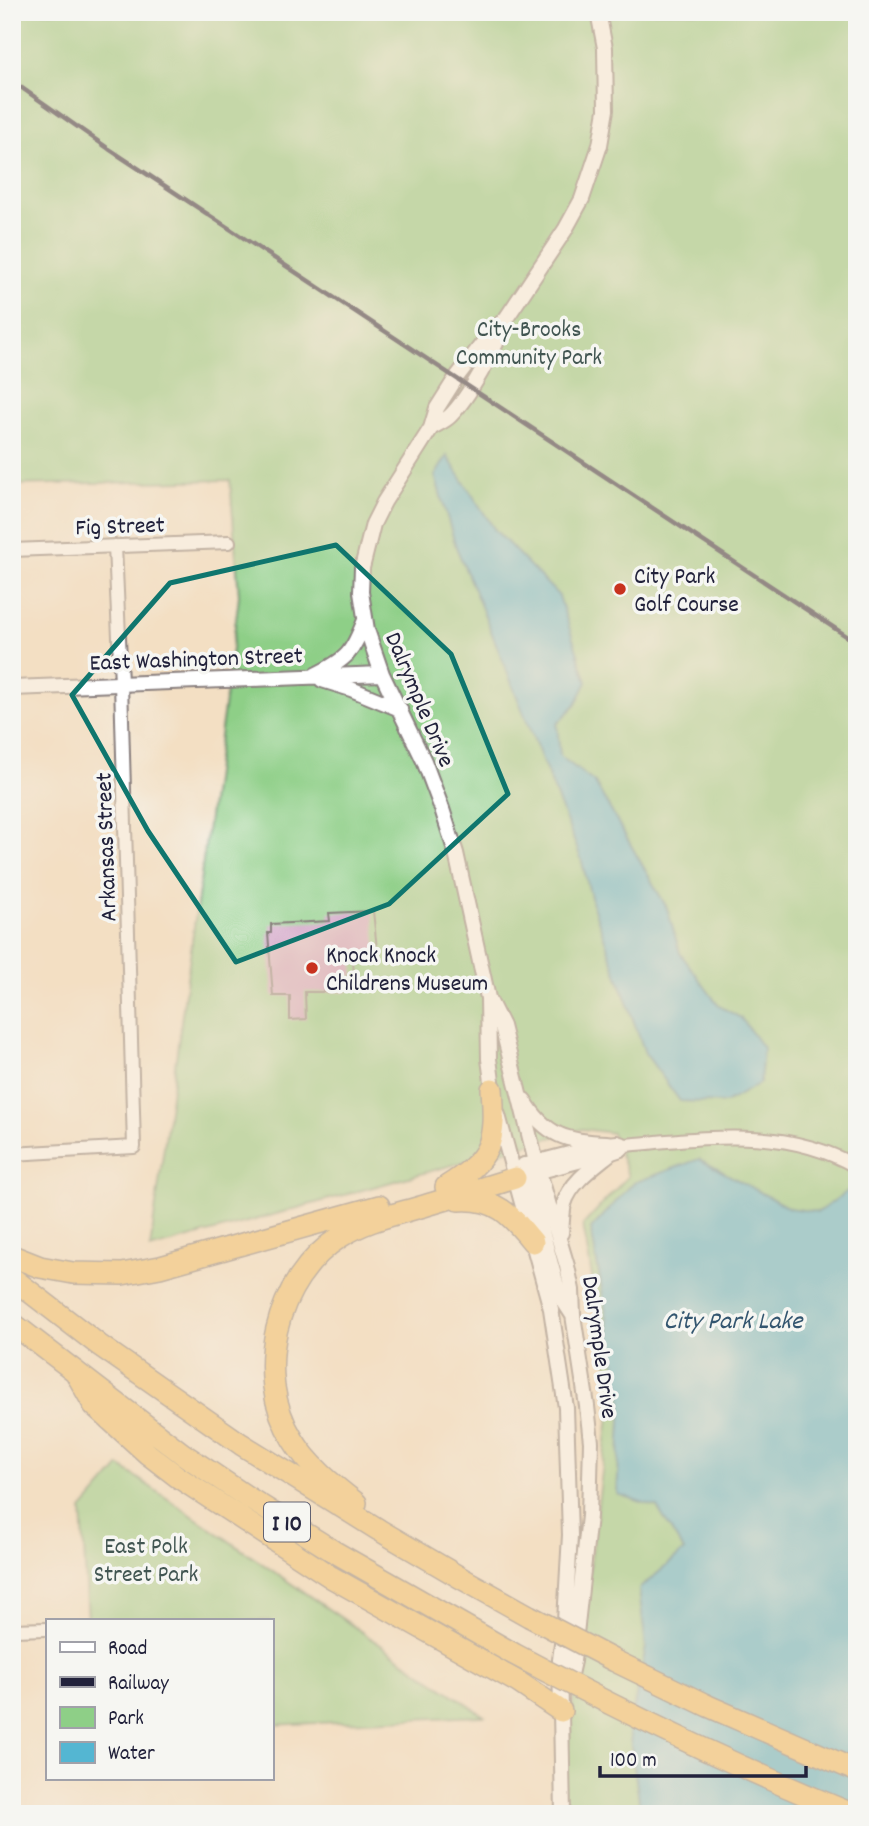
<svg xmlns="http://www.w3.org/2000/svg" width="869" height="1826" viewBox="0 0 869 1826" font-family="Dekko,sans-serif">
  <rect width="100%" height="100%" fill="#f6f6f2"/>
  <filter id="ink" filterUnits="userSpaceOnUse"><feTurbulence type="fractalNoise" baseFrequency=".0143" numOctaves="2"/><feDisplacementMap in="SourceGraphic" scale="14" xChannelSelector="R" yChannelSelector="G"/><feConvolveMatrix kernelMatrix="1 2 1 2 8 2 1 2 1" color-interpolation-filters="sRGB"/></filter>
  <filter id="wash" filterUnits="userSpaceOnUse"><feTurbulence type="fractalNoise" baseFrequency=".00686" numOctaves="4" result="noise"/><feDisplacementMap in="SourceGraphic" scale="28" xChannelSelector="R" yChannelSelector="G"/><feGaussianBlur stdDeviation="1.57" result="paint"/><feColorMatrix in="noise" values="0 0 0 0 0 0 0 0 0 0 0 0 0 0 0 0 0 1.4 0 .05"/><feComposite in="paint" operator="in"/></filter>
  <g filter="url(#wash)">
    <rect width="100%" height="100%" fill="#f3dfc3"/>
    <path fill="#8ecf87" stroke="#587861" stroke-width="2" d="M12,12H857V1814H563L562,1790L612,1392L583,1225L628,1176L612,1133L582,1129L150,1249L238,605L239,595L230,480L12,485Z
      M120,1466L484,1716L271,1725V1621H88L82,1510Z"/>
    <path fill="#54b6d2" stroke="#3b6c86" stroke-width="2" d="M447,456L495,530L559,596L587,682L576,704L557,724L560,756L595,783L667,908L680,953L719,1006L741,1018L763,1048L760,1083L725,1103L680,1101L645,1053L594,909L581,858L485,616L456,547L435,476Z
      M699,1159L789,1208L818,1212L852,1188L857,1194V1814H641L629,1731L646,1647L639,1589L684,1551L657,1507L617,1494L622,1403L591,1229L633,1183Z"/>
    <g id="blocks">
      <path fill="#cd96c1" d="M373,911L378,959L353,960L354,976H347L348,992H305L306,1019L290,1020V996H273L268,933H271V924L330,921L329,913Z"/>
    </g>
  </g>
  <g filter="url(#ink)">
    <use href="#blocks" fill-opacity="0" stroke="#8a807f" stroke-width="2"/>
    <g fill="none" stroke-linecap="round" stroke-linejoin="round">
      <defs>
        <path id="minor" d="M12,550L229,542
          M12,1154L134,1147L121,683L115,546
          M527,1164L607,1143L617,1142L626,1145C706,1138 785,1125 857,1167
          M529,1175L609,1154L621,1150L626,1145
          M12,1630L47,1629"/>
        <path id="tertiary" d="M431,428C437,424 445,421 450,416C470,396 493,352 504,325
          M315,675C348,659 352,653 365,620
          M322,680L351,689L400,709
          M12,688L382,674
          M490,1002L502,1026L536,1162L567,1266L572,1290L573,1315L587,1406L591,1442L589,1516L573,1661L567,1688
          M494,1096L489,1059L488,998L456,853L442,809L424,761L382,674L367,630L361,592L362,568L373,524L384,502L431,428L437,408L456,378L486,339L507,317L565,230L582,199L600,145L606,110L605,48L598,12
          M524,1100C545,1136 568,1142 607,1143
          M498,1115L551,1309L566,1408L570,1535L565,1621L560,1660L563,1814
          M524,1165L559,1294L572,1314
          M561,1233C562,1223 562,1213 564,1204C570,1183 593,1167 609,1154"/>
        <path id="motorway" d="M446,1187C492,1158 496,1143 492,1089
          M458,1200C496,1197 511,1215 533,1242
          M12,1256L40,1267L73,1273L122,1274L160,1267L379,1206
          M12,1278L99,1345L241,1444L379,1530L461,1578L529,1616
          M12,1323L183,1454L247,1497L333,1551L512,1653
          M75,1371L94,1405L148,1454L178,1477L331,1577L518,1682L561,1711
          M356,1503C333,1485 308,1465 293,1440C252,1374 275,1279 340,1237C366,1220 394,1215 424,1206C455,1197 485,1187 515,1178"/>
      </defs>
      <use href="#minor" stroke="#8a807f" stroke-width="16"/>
      <use href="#tertiary" stroke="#8a807f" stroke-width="18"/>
      <use href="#motorway" stroke="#8a807f" stroke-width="24"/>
      <use href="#minor" stroke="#fff" stroke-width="12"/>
      <use href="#tertiary" stroke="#fff" stroke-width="14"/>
      <use href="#motorway" stroke="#f3c26a" stroke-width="21"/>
      <path stroke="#22223b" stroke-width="4.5" d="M12,81L109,149L857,643"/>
      <defs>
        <path id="motorway-bridge" d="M529,1616L615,1661L708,1706L857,1771
          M512,1653C623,1712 736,1767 852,1814"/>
      </defs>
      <use href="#motorway-bridge" stroke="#8a807f" stroke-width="24" stroke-linecap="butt"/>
      <use href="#motorway-bridge" stroke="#f3c26a" stroke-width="21"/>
    </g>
  </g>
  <path d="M0 0H869V1826H0ZM336,545L451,654L508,794L389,904L236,962L148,831L72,695L170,583Z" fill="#f3dfc3" fill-opacity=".55" fill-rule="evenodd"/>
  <path fill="none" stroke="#0f766e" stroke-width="5" stroke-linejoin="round" d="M336,545L451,654L508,794L389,904L236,962L148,831L72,695L170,583Z"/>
  <g fill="#c8321e" stroke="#f6f6f2" stroke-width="2.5">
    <circle cx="620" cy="589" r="7"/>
    <circle cx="312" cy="968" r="7"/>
  </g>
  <g text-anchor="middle" stroke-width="7" stroke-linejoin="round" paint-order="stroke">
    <rect fill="#f6f6f2" stroke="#626272" stroke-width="2" x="264" y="1502.5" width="46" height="39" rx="5"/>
    <g font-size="23" font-weight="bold" fill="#22223b">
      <text x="287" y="1530">I 10</text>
    </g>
    <g font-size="24" fill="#425652" stroke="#f6f6f2">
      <text x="529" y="336">City-Brooks<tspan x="529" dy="28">Community Park</tspan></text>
      <text x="146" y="1553">East Polk<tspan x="146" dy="28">Street Park</tspan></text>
    </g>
    <g font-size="24" fill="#22223b" stroke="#f6f6f2">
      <text transform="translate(120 525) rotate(-2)" y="8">Fig Street</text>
      <text transform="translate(196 658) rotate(-2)" y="8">East Washington Street</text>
      <text transform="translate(421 699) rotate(67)" y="8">Dalrymple Drive</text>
      <text transform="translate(105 847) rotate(-92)" y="8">Arkansas Street</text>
      <text transform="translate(601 1347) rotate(82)" y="8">Dalrymple Drive</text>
    </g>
    <g font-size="24" fill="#22223b" stroke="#f6f6f2" text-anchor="start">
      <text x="634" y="583">City Park<tspan x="634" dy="28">Golf Course</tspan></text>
      <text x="326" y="962">Knock Knock<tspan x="326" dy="28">Childrens Museum</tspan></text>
    </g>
    <g font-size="26" font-style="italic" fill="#345670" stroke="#f6f6f2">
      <text x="733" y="1328">City Park Lake</text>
    </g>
  </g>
  <rect width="869" height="1826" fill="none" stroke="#f6f6f2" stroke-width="42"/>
  <rect x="46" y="1619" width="228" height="161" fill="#f6f6f2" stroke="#a1a1a9" stroke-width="2"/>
  <rect x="60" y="1642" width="35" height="10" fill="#ffffff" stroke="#a1a1a9" stroke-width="2"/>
  <text x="108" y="1654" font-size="21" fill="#22223b">Road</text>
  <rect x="60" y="1677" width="35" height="10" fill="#22223b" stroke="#a1a1a9" stroke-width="2"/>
  <text x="108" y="1689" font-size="21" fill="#22223b">Railway</text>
  <rect x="60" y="1707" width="35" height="21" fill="#8ecf87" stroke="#a1a1a9" stroke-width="2"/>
  <text x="108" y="1724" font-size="21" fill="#22223b">Park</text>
  <rect x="60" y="1742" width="35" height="21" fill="#54b6d2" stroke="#a1a1a9" stroke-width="2"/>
  <text x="108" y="1759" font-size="21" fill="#22223b">Water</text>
  <path d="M600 1766v10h206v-10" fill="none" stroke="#22223b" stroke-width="3.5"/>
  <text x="610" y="1766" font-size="21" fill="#22223b" stroke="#f6f6f2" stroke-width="5" paint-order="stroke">100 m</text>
</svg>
